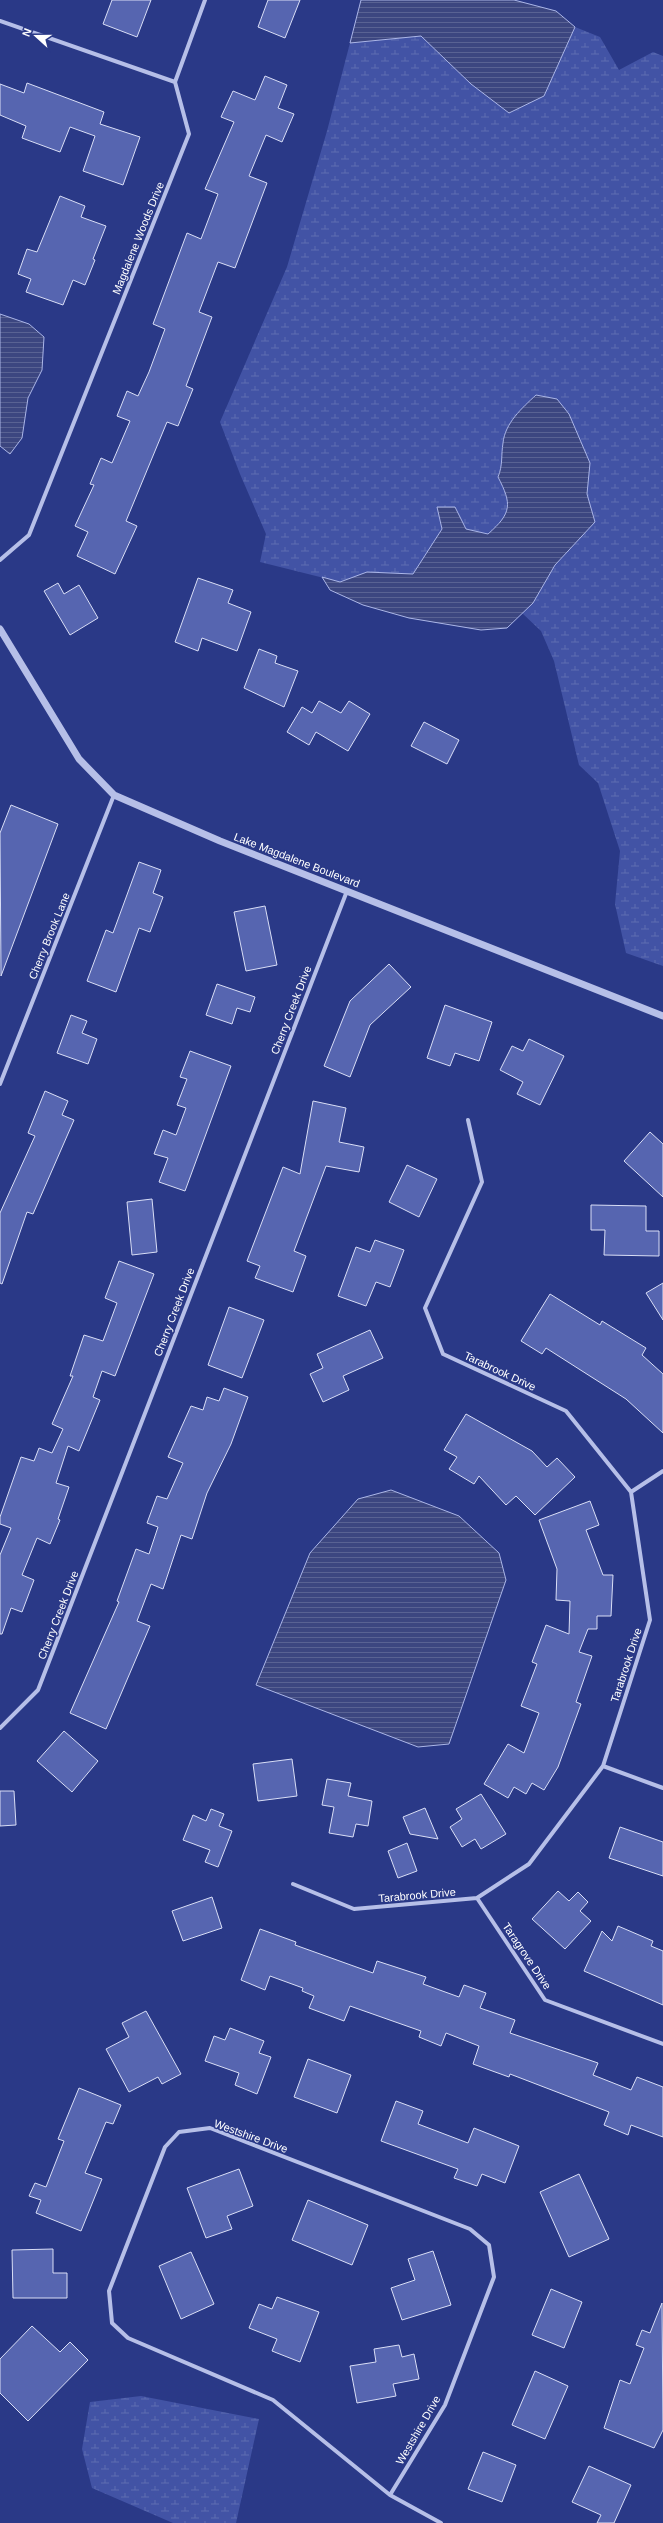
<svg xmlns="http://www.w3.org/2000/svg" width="663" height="2523" viewBox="0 0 663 2523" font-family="Arial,sans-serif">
  <defs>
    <pattern id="wetland-marsh" width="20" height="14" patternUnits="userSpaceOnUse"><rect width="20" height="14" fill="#4253a5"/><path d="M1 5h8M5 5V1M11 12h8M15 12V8" fill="none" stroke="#5e6db2"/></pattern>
    <pattern id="water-rules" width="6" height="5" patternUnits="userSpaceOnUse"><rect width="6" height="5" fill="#3c4680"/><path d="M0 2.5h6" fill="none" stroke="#596293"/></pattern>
  </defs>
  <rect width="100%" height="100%" fill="#2a3987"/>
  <path fill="url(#wetland-marsh)" d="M575,27L600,37L619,70L653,52L663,56V966L626,953L615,904L620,851L598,783L579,765L554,661L541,631L522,613L533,603L555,565L595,522L587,494L590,463L569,414L557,399L536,395C522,408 506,423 503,443C501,455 503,465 498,476C513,506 513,511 488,534L466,529L455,507H437L442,529L413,574L367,572L340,582L260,562L266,534L240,474L220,422L287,267L327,131L350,43L421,36L471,84L544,96Z
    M141,2396L259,2419L236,2523H173L92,2488L82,2449L90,2402Z"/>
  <path fill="url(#water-rules)" stroke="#abb6e8" d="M361,0H514L556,11L575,27L544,96L509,113L471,84L421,36L350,43Z
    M0,314L29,324L44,337L42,370L28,398L22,438L10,454L0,446Z
    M536,395L557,399L569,414L590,463L587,494L595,522L555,565L533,603L507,628L481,630L409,618L363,605L330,590L322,577L340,582L367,572L413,574L442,529L437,507H455L466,529L488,534C512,513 512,504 498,477C503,465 501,455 503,443C505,423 522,408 536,395Z
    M391,1490L459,1516L499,1553L506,1580L449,1744L418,1747L256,1685L310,1553L358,1499Z"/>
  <path fill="#5665b0" stroke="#d9def6" d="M112,0H151L137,37L103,24Z
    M268,0H300L285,38L258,27Z
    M265,76L287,85L278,108L294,114L282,142L266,135L249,176L267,183L235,268L218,262L199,312L212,317L186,386L193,389L178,426L167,422L126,521L137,526L115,574L77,556L88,532L75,526L94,485L90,484L101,458L112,463L130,421L117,416L127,391L138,396L149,372L165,329L153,324L187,233L201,239L218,194L205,189L234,122L221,117L233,91L255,100Z
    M27,83L104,112L100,124L140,137L123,185L83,171L95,136L70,127L60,152L22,138L26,126L0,115V84L24,93Z
    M60,196L85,206L81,217L106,226L93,259L95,260L85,285L73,280L63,305L26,292L31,279L18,274L27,249L37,252Z
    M198,578L233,590L228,603L251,612L237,651L202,638L198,651L175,642Z
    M58,583L64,594L79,585L98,618L70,635L44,591Z
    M259,649L277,656L275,663L298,671L284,707L244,688Z
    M319,701L341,713L349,701L370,714L348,751L316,732L309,745L287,732L302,707L312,713Z
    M424,722L459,740L447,764L411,746Z
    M11,805L58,824L1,976L0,833Z
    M139,862L161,870L153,893L163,897L150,932L139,928L116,992L87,981L106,930L113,933Z
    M265,906L277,965L246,971L234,912Z
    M389,964L411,987L370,1025L350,1077L324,1066L350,1001Z
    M217,984L255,997L250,1012L237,1008L232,1024L206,1015Z
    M445,1005L492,1022L479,1061L455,1053L450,1066L427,1058Z
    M71,1015L87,1021L82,1033L97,1039L88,1064L57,1053Z
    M529,1039L564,1056L540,1105L517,1094L523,1082L500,1070L512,1046L523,1051Z
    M190,1051L231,1066L185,1191L159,1182L168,1158L154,1154L163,1130L176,1135L186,1108L177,1105L187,1079L180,1077Z
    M45,1091L68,1101L62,1115L74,1120L33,1214L27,1212L2,1284L0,1283V1213L35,1136L28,1133Z
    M313,1101L346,1108L339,1142L364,1147L359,1172L326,1166L294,1251L306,1256L293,1292L255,1278L260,1266L247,1261L283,1167L300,1174Z
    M650,1132L663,1144V1197L624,1161Z
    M407,1165L437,1179L419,1217L389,1202Z
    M152,1199L157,1252L132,1255L127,1202Z
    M591,1205L646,1206V1231H659V1256L604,1255L605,1230H591Z
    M375,1240L404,1250L390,1287L376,1282L366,1306L338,1296L356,1247L370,1252Z
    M119,1261L154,1274L115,1376L102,1371L93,1397L100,1400L79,1451L68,1446L56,1483L69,1487L58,1519L60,1520L50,1544L37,1538L22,1575L34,1580L22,1612L11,1608L2,1634H0V1555L11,1528L0,1524V1517L21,1457L34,1461L39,1448L52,1453L63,1429L52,1424L73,1376H70L84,1335L103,1341L117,1303L105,1298Z
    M663,1283V1320L646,1293Z
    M550,1294L600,1325L602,1321L646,1348L642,1355L663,1374V1433L626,1399L546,1348L542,1354L521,1341Z
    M229,1307L264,1320L242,1378L208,1365Z
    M370,1330L383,1358L343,1376L349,1390L323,1402L310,1374L323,1368L317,1354Z
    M224,1388L248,1397L231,1444L207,1493L192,1539L181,1535L163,1589L151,1584L137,1621L150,1626L106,1729L70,1713L119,1602L117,1601L136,1549L149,1554L158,1527L147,1523L157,1496L167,1499L183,1463L168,1457L191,1406L203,1410L207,1397L219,1401Z
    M466,1414L532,1451L547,1467L557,1458L575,1477L535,1515L516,1496L506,1505L479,1476L474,1484L449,1469L457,1457L444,1450Z
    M590,1501L599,1525L586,1530L603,1575H613L611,1616H597V1629H588L579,1652L592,1656L576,1702L581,1704L558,1767L544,1790L532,1783L526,1794L514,1787L508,1798L484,1784L508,1744L524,1753L539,1713L521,1706L537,1664L532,1662L546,1625L569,1634L570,1601L556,1600L557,1569L539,1520Z
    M64,1731L98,1761L72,1792L37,1761Z
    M292,1759L297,1796L258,1801L253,1764Z
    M327,1779L351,1783L348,1796L372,1801L368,1826L356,1824L353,1837L329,1833L334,1807L322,1805Z
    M0,1791H14L16,1825L0,1826Z
    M481,1794L506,1834L481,1849L475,1839L462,1847L450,1827L462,1819L456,1809Z
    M425,1808L438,1839L410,1834L403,1817Z
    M211,1809L224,1814L219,1826L232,1831L218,1867L205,1862L210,1850L183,1840L193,1815L206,1821Z
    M620,1827L663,1842V1876L609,1858Z
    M407,1843L417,1871L398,1878L388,1851Z
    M558,1891L569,1901L578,1892L588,1902L580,1911L591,1921L565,1949L532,1919Z
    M212,1897L222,1928L183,1941L172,1911Z
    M618,1926L653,1941L651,1946L663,1951V2005L584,1971L602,1931L612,1941Z
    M260,1929L296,1942L295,1945L373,1973L377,1961L426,1977L423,1984L459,1997L464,1985L486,1993L480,2008L515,2020L510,2033L598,2063L593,2075L631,2090L637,2077L663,2087V2137L631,2125L628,2135L604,2125L609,2112L510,2074L509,2077L473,2064L479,2046L446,2033L441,2046L419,2037L421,2031L350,2006L344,2021L309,2008L314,1996L302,1991L303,1988L270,1976L265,1990L241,1980Z
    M146,2011L181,2074L162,2084L158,2077L129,2092L106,2049L129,2037L122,2023Z
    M230,2028L264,2041L259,2053L271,2057L257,2094L235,2085L239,2073L205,2061L214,2036L225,2040Z
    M308,2059L351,2075L337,2113L294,2097Z
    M79,2088L121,2105L113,2124L106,2122L85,2173L102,2179L81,2231L36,2213L41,2200L29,2196L35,2183L46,2187L64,2141L58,2139Z
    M396,2101L423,2111L418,2124L468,2143L474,2128L519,2146L505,2183L482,2174L477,2186L454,2178L458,2169L381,2141Z
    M239,2169L253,2206L227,2216L232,2229L206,2238L187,2188Z
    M579,2174L609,2239L569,2257L540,2192Z
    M308,2200L368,2225L352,2265L292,2240Z
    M53,2249V2273H67V2298H13L12,2250Z
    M433,2251L451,2305L402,2320L391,2288L415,2280L408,2259Z
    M191,2252L214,2304L181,2319L159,2266Z
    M551,2289L582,2302L564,2348L532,2335Z
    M277,2297L319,2312L300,2362L272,2351L277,2339L249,2328L259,2304L272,2309Z
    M662,2303L663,2430L654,2448L604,2428L620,2380L630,2384L644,2348L636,2345L642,2330L650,2333Z
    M32,2326L60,2352L70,2342L88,2360L28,2421L0,2393V2359Z
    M399,2345L402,2357L414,2354L419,2379L393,2384L396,2396L357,2403L350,2366L376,2362L374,2349Z
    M535,2371L568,2386L545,2439L512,2425Z
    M483,2452L516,2465L502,2502L468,2489Z
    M589,2466L631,2485L614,2523H597L601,2515L572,2502Z"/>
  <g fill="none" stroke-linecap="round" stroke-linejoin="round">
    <path stroke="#b6bfe8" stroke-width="4" d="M0,21L175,82L189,134L29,535L0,560
      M175,82L205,0
      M0,1084L114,795
      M631,1492L663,1471
      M0,1728L38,1690L347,891
      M603,1766L663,1788
      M293,1884L354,1909L477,1898L529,1864L603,1766L650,1620L631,1492L566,1411L443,1354L425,1308L482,1182L468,1120
      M477,1898L545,2000L663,2044
      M210,2128L470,2229L489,2245L494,2277L445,2405L390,2495L273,2400L128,2338L112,2323L109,2291L165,2147L179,2132Z
      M390,2495L441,2523"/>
    <path stroke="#b6bfe8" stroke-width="7" d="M0,629L79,759L114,795L220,841L663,1016"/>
  </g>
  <g text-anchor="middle" stroke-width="3" stroke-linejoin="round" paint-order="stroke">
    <g font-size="11" fill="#fff" stroke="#2a3987">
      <text transform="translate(138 238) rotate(-68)" y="4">Magdalene Woods Drive</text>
      <text transform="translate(297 860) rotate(21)" y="4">Lake Magdalene Boulevard</text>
      <text transform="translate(49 936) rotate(-68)" y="4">Cherry Brook Lane</text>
      <text transform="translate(291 1010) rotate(-69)" y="4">Cherry Creek Drive</text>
      <text transform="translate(174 1312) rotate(-69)" y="4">Cherry Creek Drive</text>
      <text transform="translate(500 1371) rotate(25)" y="4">Tarabrook Drive</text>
      <text transform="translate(58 1615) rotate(-69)" y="4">Cherry Creek Drive</text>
      <text transform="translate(626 1665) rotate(-72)" y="4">Tarabrook Drive</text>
      <text transform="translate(417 1895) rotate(-5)" y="4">Tarabrook Drive</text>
      <text transform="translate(527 1956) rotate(56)" y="4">Taragrove Drive</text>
      <text transform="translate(251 2136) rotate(20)" y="4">Westshire Drive</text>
      <text transform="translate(418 2430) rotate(-60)" y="4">Westshire Drive</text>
    </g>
  </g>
  <g transform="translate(36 36) rotate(291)" stroke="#2a3987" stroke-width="3" paint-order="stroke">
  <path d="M0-3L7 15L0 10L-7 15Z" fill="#ffffff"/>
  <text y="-6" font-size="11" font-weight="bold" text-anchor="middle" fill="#ffffff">N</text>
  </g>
</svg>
